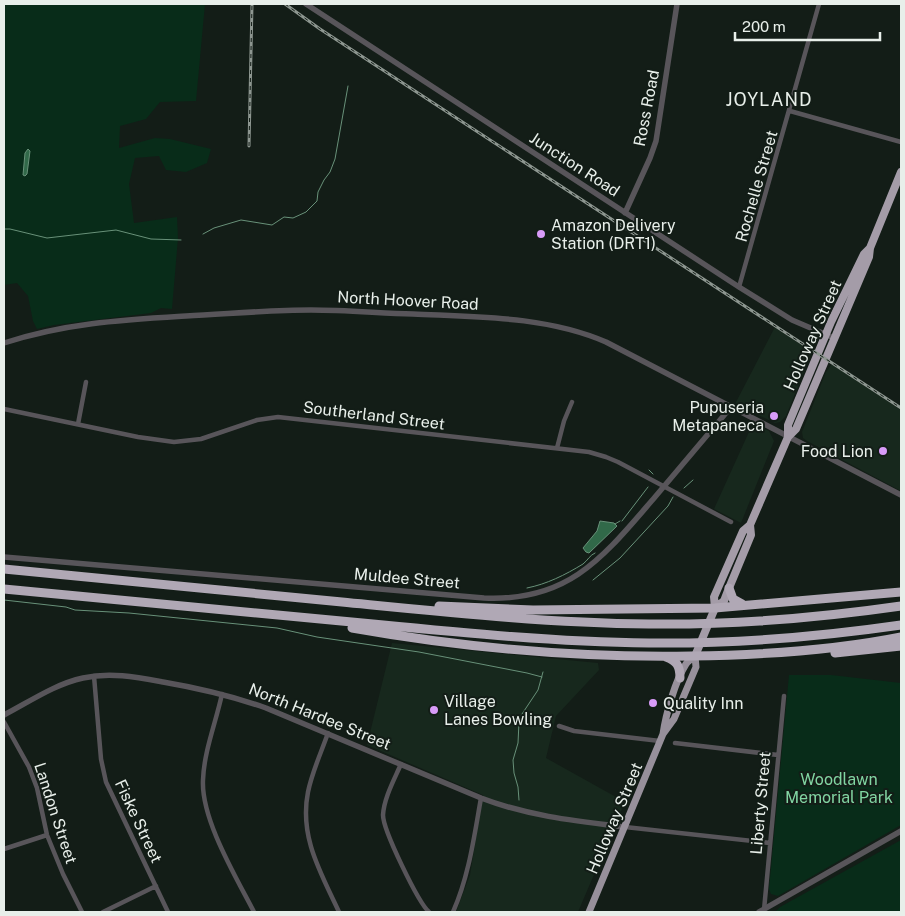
<svg xmlns="http://www.w3.org/2000/svg" width="905" height="916" viewBox="0 0 905 916" font-family="'Public Sans',sans-serif">
  <rect width="100%" height="100%" fill="#131d17"/>
  <path fill="#17281d" d="M775,327L812,352L786,416L780,422L775,423L735,404Z
    M832,364L901,410V491L807,441L803,438L802,432L826,372Z
    M753,423L769,431L774,441L741,523L714,509Z
    M392,643L598,663L599,670L556,716L546,758L625,802L578,912H456L470,875L483,795L367,745Z"/>
  <path fill="#082c19" d="M4,4H205L196,101L160,102L146,119L120,126L119,148L155,138L170,139L211,149L207,163L186,172L166,170L159,156L135,158L129,184L134,223L177,217L178,238L172,309L161,308L151,313L54,325L37,329L33,321L28,296L17,283L4,285Z
    M789,675H831L901,683V825L778,896L771,894L769,889Z
    M901,840V912H775L780,907Z"/>
  <path fill="#316949" stroke="#689179" d="M28,149L30,151L27,174L25,176L23,175L25,153Z
    M600,521L614,523L617,526L589,553L586,552L583,548L597,531Z"/>
  <g fill="none" stroke-linecap="round" stroke-linejoin="round">
    <path stroke="#689179" stroke-width="1" d="M4,229H10L47,238L116,230L151,239L181,240
      M203,234L214,228L241,220L272,225L284,217L293,218L306,212L317,201L318,192L324,180L330,172L335,159L348,86
      M649,470L653,474
      M684,488L693,480
      M622,521L648,487
      M615,524L620,521
      M593,580L620,558L668,506L673,497
      M527,588C547,584 565,575 583,564C588,560 590,555 595,553
      M4,600L66,607L75,610L129,613L277,628L317,637L419,652L527,673L542,677
      M519,800L518,787L514,773L513,760L518,743L519,722L520,717L538,690L543,672"/>
    <path stroke="#58555a" stroke-width="4.5" d="M790,111L901,142
      M739,287L819,4
      M4,409L138,437L174,442L201,439L257,420L278,417L589,452L606,457L618,462L731,522
      M78,424L86,382
      M557,448L564,421L572,402
      M94,676L101,759L106,782L168,912
      M222,694C216,722 204,751 203,780C201,819 236,877 254,912
      M4,722L29,767L37,788L47,835L63,874L82,912
      M559,726L574,731L660,741
      M328,733C321,753 312,772 308,792C299,837 321,873 339,912
      M675,743L778,755
      M401,764C394,780 384,798 383,815C383,830 418,902 429,912
      M625,827L770,843
      M4,849L47,835
      M764,910L784,696
      M103,912L156,886
      M453,912C469,876 474,837 481,798"/>
    <path stroke="#58555a" stroke-width="5.5" d="M306,4L739,287L792,320L834,338
      M625,213L650,158L656,141L677,4
      M4,343C66,323 121,320 186,316C228,314 269,310 311,310C345,310 379,313 413,314C477,317 546,316 606,342L901,495
      M4,557L484,598C570,602 604,556 655,497C680,467 706,437 731,407
      M4,715C29,702 55,684 83,678C110,672 136,677 163,682C198,688 232,696 266,708L481,798C528,816 575,821 625,827
      M759,912L901,831"/>
    <path stroke="#97909b" stroke-width="7" d="M589,912L663,734C666,714 675,681 686,664C688,661 691,659 695,656L696,667L674,719L663,734"/>
    <path stroke="#a49ca8" stroke-width="8" d="M788,437L796,429L869,257L870,248L901,172
      M715,608L714,597L743,531L750,525
      M695,656L715,608L724,601L729,588L751,535L750,525L788,437V425L831,322L864,254L870,248"/>
    <path stroke="#b0a8b5" stroke-width="9" d="M4,569C116,580 229,591 342,602C444,612 546,623 649,624C733,625 818,618 901,606
      M729,588L733,599L742,604
      M4,589C127,601 250,613 373,624C465,633 557,642 649,643C733,644 818,637 901,625
      M439,606L533,610L715,608L901,592
      M352,628C465,648 577,658 691,656C762,655 831,651 901,637
      M835,653L901,646
      M666,657C677,661 680,666 680,678"/>
    <defs>
      <path id="rail" d="M285,4L320,29L901,408
        M249,146L252,4"/>
    </defs>
    <use href="#rail" stroke="#8d9690" stroke-width="3"/>
    <use href="#rail" stroke="#131d17" stroke-width="1" stroke-dasharray="4" stroke-linecap="butt"/>
  </g>
  <g fill="#d89bf8" stroke="#131d17" stroke-width="2">
    <circle cx="541" cy="234" r="5"/>
    <circle cx="774" cy="416" r="5"/>
    <circle cx="883" cy="451" r="5"/>
    <circle cx="653" cy="703" r="5"/>
    <circle cx="434" cy="710" r="5"/>
  </g>
  <g text-anchor="middle" stroke-width="4" stroke-linejoin="round" paint-order="stroke">
    <g font-size="16" fill="#e8efea" stroke="#131d17">
      <text transform="translate(646 108) rotate(-79)" y="6">Ross Road</text>
      <text transform="translate(575 164) rotate(33)" y="6">Junction Road</text>
      <text transform="translate(756 186) rotate(-74)" y="6">Rochelle Street</text>
      <text transform="translate(408 300) rotate(3)" y="6">North Hoover Road</text>
      <text transform="translate(812 335) rotate(-66)" y="6">Holloway Street</text>
      <text transform="translate(374 415) rotate(7)" y="6">Southerland Street</text>
      <text transform="translate(407 578) rotate(5)" y="6">Muldee Street</text>
      <text transform="translate(320 716) rotate(22)" y="6">North Hardee Street</text>
      <text transform="translate(760 803) rotate(-85)" y="6">Liberty Street</text>
      <text transform="translate(56 813) rotate(72)" y="6">Landon Street</text>
      <text transform="translate(614 818) rotate(-67)" y="6">Holloway Street</text>
      <text transform="translate(139 821) rotate(65)" y="6">Fiske Street</text>
    </g>
    <g font-size="16" fill="#e8efea" stroke="#131d17" text-anchor="start">
      <text x="551" y="231">Amazon Delivery<tspan x="551" dy="18">Station (DRT1)</tspan></text>
      <text x="764" y="413" text-anchor="end">Pupuseria<tspan x="764" dy="18">Metapaneca</tspan></text>
      <text x="873" y="457" text-anchor="end">Food Lion</text>
      <text x="444" y="707">Village<tspan x="444" dy="18">Lanes Bowling</tspan></text>
      <text x="663" y="709">Quality Inn</text>
    </g>
    <g font-size="16" fill="#81d5a2" stroke="#131d17">
      <text x="839" y="785">Woodlawn<tspan x="839" dy="18">Memorial Park</tspan></text>
    </g>
    <g font-size="18" letter-spacing="1" fill="#e8efea" stroke="#131d17">
      <text x="769" y="106">JOYLAND</text>
    </g>
  </g>
  <rect width="905" height="916" fill="none" stroke="#e8efea" stroke-width="10"/>
  <path d="M735 32v8h145v-8" fill="none" stroke="#e8efea" stroke-width="2.5"/>
  <text x="742" y="32" font-size="15" fill="#e8efea" stroke="#131d17" stroke-width="4" paint-order="stroke">200 m</text>
</svg>
